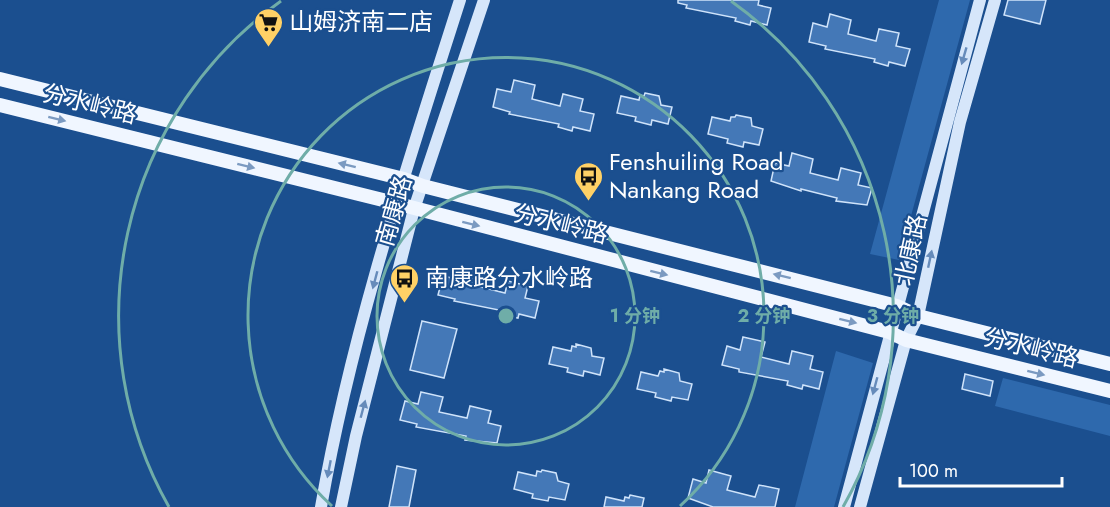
<svg xmlns="http://www.w3.org/2000/svg" width="1110" height="507" viewBox="0 0 1110 507" font-family="Jost,'Noto Sans SC',sans-serif">
  <rect width="100%" height="100%" fill="#1b4f8f"/>
  <path fill="#2e69ad" d="M939,0H970L899,260L870,254Z
    M836,351L873,363L834,507H795Z
    M1003,378L1110,405V436L995,406Z"/>
  <path fill="#4478b7" stroke="#cfe3fa" stroke-width="1.5" d="M678,0H759L758,5L771,8L767,25L751,21L750,25L735,21L736,18L686,8L687,5L678,3Z
    M1008,0H1046L1040,24L1004,15Z
    M830,14L851,20L848,34L876,41L879,29L899,33L896,46L910,49L905,66L889,62L888,66L874,62L875,59L825,49L826,46L809,42L813,23L827,27Z
    M514,80L535,85L532,99L560,106L563,94L583,99L580,111L594,114L590,131L573,127L572,131L558,127L559,124L509,114L510,112L493,107L497,89L511,92Z
    M645,93L659,96L661,105L672,107L668,124L652,120L651,125L635,121L636,117L617,113L621,96L639,100L640,95L644,96Z
    M736,115L751,118L752,126L763,129L759,145L744,142L743,147L727,143L728,139L708,134L712,117L730,121L731,117H735Z
    M792,153L813,159L810,173L838,180L841,168L861,173L858,185L872,188L867,205L836,201L837,198L801,189V191L771,181L775,163L789,166Z
    M459,267L480,272L477,286L505,293L508,281L528,286L525,298L539,301L535,318L519,314L518,318L503,315L504,311L454,301L455,299L438,295L443,276L456,279Z
    M422,321L457,329L444,378L410,370Z
    M743,337L765,342L761,357L789,364L792,351L813,356L810,369L823,372L819,389L803,385L802,389L787,385L788,381L739,372V369L722,365L727,346L740,350Z
    M576,344L591,348L592,356L604,358L600,375L584,371L583,376L567,372L568,368L549,364L553,347L571,351L572,346L576,347Z
    M664,369L679,373L680,381L692,384L688,400L672,397L671,401L655,397L656,393L637,389L641,372L658,376L660,371L664,372Z
    M965,374L993,381L990,396L962,389Z
    M421,392L443,397L439,412L467,418L470,406L491,411L488,423L501,426L497,443L465,440L466,436L416,427L417,424L400,420L405,401L418,404Z
    M397,466L416,470L409,507H389Z
    M542,470L556,473L558,481L569,484L565,500L549,497L548,501L532,498L533,494L514,489L518,472L536,476L537,471L541,472Z
    M709,470L731,476L727,490L755,497L759,485L779,489L775,507H713L688,498L693,479L706,483Z
    M630,495L644,498L642,507H604L606,497L624,501L625,497L629,498Z"/>
  <g fill="none" stroke-linecap="round" stroke-linejoin="round">
    <path stroke="#d6e6fa" stroke-width="12" d="M321,507C351,334 407,166 460,0
      M341,507L356,436L414,209L484,0
      M844,507L980,0
      M860,507L906,340L918,316L960,122L995,0"/>
    <path stroke="#f0f6ff" stroke-width="14" d="M0,79L404,179L423,186L897,306L918,316L1110,364
      M0,105L395,203L889,332L906,340L1110,391"/>
  </g>
  <defs><path id="oneway-solid" d="M-6-.8H1V-3.2L6.5 0L1 3.2V.8H-6Z" transform="scale(1.5)"/></defs>
  <g fill="#668bba">
    <use href="#oneway-solid" transform="translate(964 56) rotate(106)"/>
    <use href="#oneway-solid" transform="translate(930 259) rotate(-78)"/>
    <use href="#oneway-solid" transform="translate(375 280) rotate(105)"/>
    <use href="#oneway-solid" transform="translate(875 386) rotate(105)"/>
    <use href="#oneway-solid" transform="translate(363 409) rotate(-75)"/>
    <use href="#oneway-solid" transform="translate(329 469) rotate(101)"/>
  </g>
  <g fill="#7b9ac1">
    <use href="#oneway-solid" transform="translate(57 119) rotate(14)"/>
    <use href="#oneway-solid" transform="translate(347 165) rotate(-166)"/>
    <use href="#oneway-solid" transform="translate(246 166) rotate(14)"/>
    <use href="#oneway-solid" transform="translate(471 224) rotate(14)"/>
    <use href="#oneway-solid" transform="translate(659 273) rotate(14)"/>
    <use href="#oneway-solid" transform="translate(782 276) rotate(-166)"/>
    <use href="#oneway-solid" transform="translate(848 321) rotate(14)"/>
    <use href="#oneway-solid" transform="translate(1036 373) rotate(14)"/>
  </g>
  <g fill="none" stroke="#6fada8" stroke-width="3">
    <circle cx="506" cy="316" r="129"/>
    <path d="M332 506A258 258 0 1 1 680 506"/>
    <path d="M169 507A387 387 0 0 1 281 1M731 1A387 387 0 0 1 843 507"/>
  </g>
  <defs>
    <symbol id="supermarket-pin" viewBox="-11 -11 22 30"><path d="M0 17L-7.5 6A9.5 9.5 0 1 1 7.5 6Z" fill="#ffd166" stroke="#1b4f8f"/><path d="M-6-5.5h2.5l.6 2H6L4.5 2H-2.5L-4.4-4H-6ZM-1.5 3.2a1.3 1.3 0 1 0 .1 0ZM3 3.2a1.3 1.3 0 1 0 .1 0Z" fill="#111"/></symbol>
    <symbol id="bus-pin" viewBox="-11 -11 22 30"><path d="M0 17L-7.5 6A9.5 9.5 0 1 1 7.5 6Z" fill="#ffd166" stroke="#1b4f8f"/><path d="M-5-6H5V4H4V6H2V4H-2V6H-4V4H-5ZM-3.5-4V0h7V-4ZM-3.5 1.2v1.5H-2V1.2ZM2 1.2v1.5H3.5V1.2Z" fill="#111"/></symbol>
  </defs>
  <g fill-rule="evenodd">
    <use href="#supermarket-pin" x="252" y="6" width="33" height="45"/>
    <use href="#bus-pin" x="572" y="160" width="33" height="45"/>
    <use href="#bus-pin" x="388" y="262" width="33" height="45"/>
  </g>
  <g text-anchor="middle" stroke-width="4.5" stroke-linejoin="round" paint-order="stroke">
    <g font-size="24" fill="#fff" stroke="#1b4f8f" text-anchor="start">
      <text x="289" y="30">山姆济南二店</text>
      <text x="609" y="170">Fenshuiling Road<tspan x="609" dy="28">Nankang Road</tspan></text>
      <text x="425" y="286">南康路分水岭路</text>
    </g>
    <g font-size="24" fill="#fff" stroke="#1b4f8f">
      <text transform="translate(90 104) rotate(14)" y="8">分水岭路</text>
      <text transform="translate(394 211) rotate(-74)" y="8">南康路</text>
      <text transform="translate(561 224) rotate(14)" y="8">分水岭路</text>
      <text transform="translate(911 250) rotate(-78)" y="8">北康路</text>
      <text transform="translate(1031 348) rotate(14)" y="8">分水岭路</text>
    </g>
  </g>
  <circle cx="506" cy="316" r="9" fill="#6fada8" stroke="#1b4f8f" stroke-width="3"/>
  <g font-size="18" text-anchor="middle" font-weight="bold" fill="#6fada8" stroke="#1b4f8f" stroke-width="4.5" stroke-linejoin="round" paint-order="stroke">
    <text x="635" y="322">1 分钟</text>
    <text x="764" y="322">2 分钟</text>
    <text x="893" y="322">3 分钟</text>
  </g>
  <path d="M900 477v9h162v-9" fill="none" stroke="#ffffff" stroke-width="3"/>
  <text x="909" y="477" font-size="18" fill="#ffffff" stroke="#1b4f8f" stroke-width="4.5" paint-order="stroke">100 m</text>
</svg>
